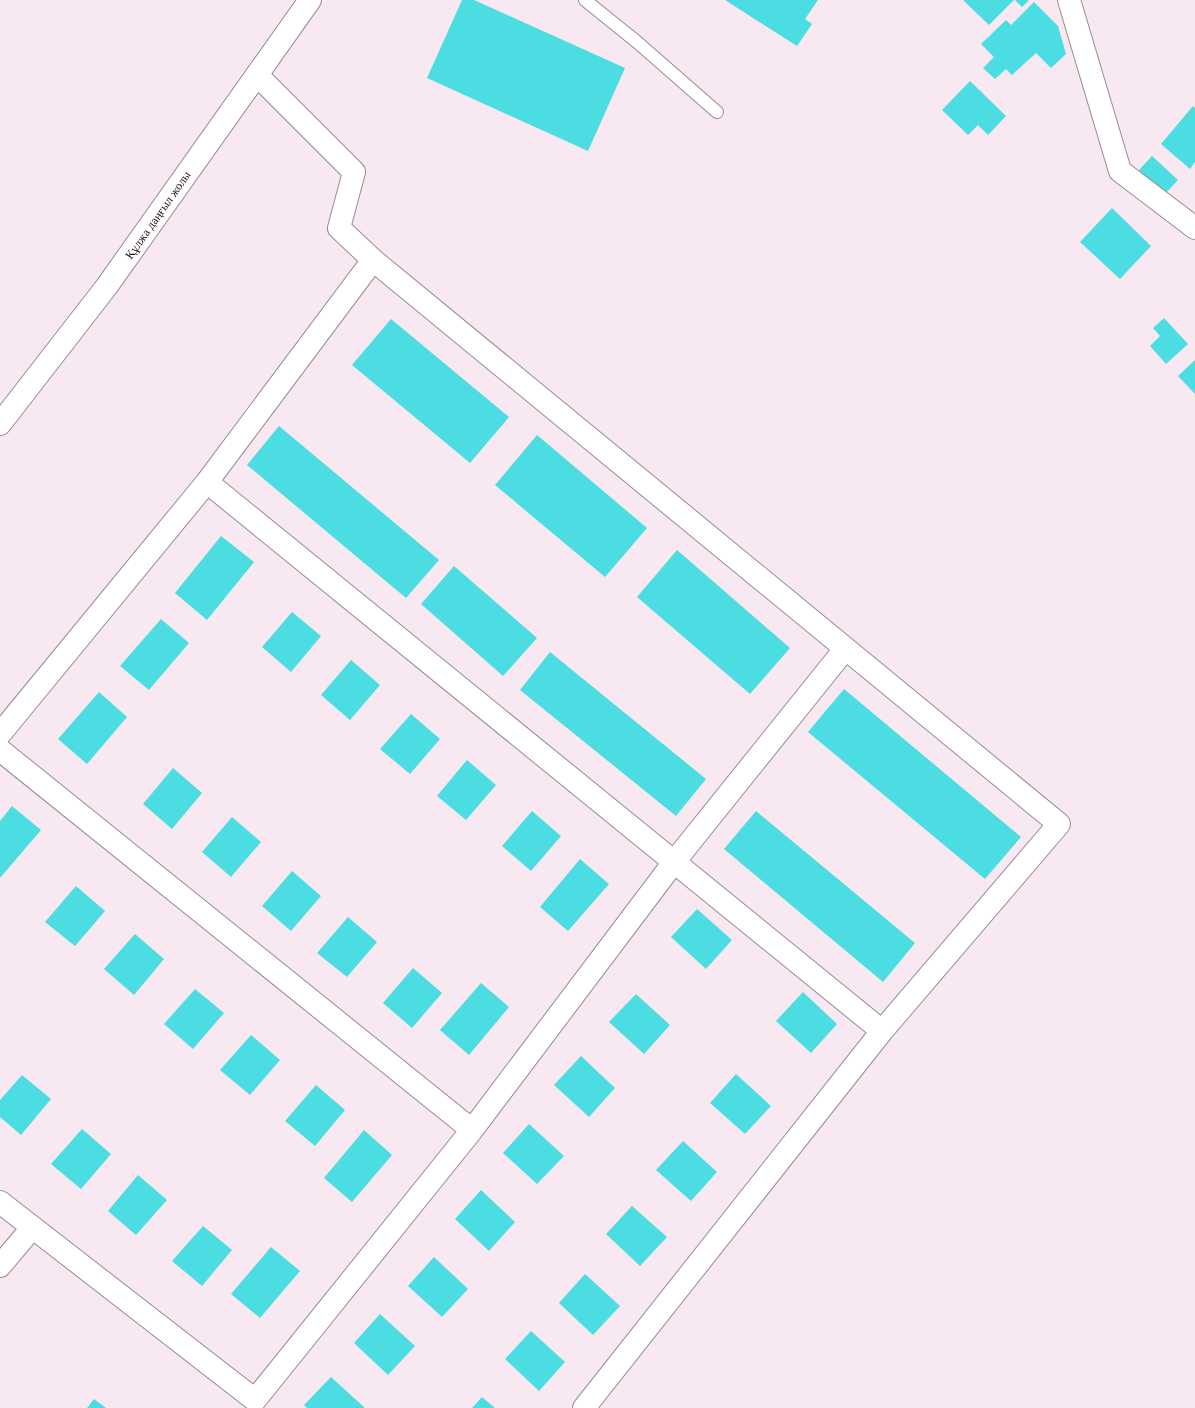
<svg xmlns="http://www.w3.org/2000/svg" width="1195" height="1408" viewBox="0 0 1195 1408" font-family="Georgia,serif">
  <rect width="100%" height="100%" fill="#f8e8f2"/>
  <path fill="#4bdde1" d="M462,0H474L625,68L588,151L427,78Z
    M725,0H818L805,19L812,24L797,46Z
    M963,0H1014L989,25Z
    M1015,0H1029L1022,7Z
    M1034,2L1058,26L1066,54L1051,68L1036,53L1012,75L1006,69L995,79L983,68L994,57L981,44L1006,20L1011,25Z
    M970,81L1006,116L988,135L978,125L968,135L942,110Z
    M1193,106L1195,108V162L1190,169L1161,144Z
    M1152,156L1178,180L1165,194L1139,170Z
    M1112,208L1151,246L1120,279L1080,242Z
    M1164,318L1188,344L1166,364L1150,346L1160,336L1153,328Z
    M391,319L509,417L470,463L352,365Z
    M1195,360V394L1178,376Z
    M279,426L439,560L406,598L247,465Z
    M537,435L647,528L605,577L495,485Z
    M221,536L254,562L207,620L175,593Z
    M677,550L790,648L750,694L637,597Z
    M454,566L537,638L503,676L421,604Z
    M292,612L321,636L291,672L262,647Z
    M161,619L189,643L149,690L120,666Z
    M550,652L706,779L676,816L520,690Z
    M351,660L380,685L350,720L321,695Z
    M844,689L1021,837L985,879L808,732Z
    M99,692L127,717L87,764L58,739Z
    M411,714L440,739L410,774L380,749Z
    M467,760L496,785L466,820L437,796Z
    M173,768L202,793L172,829L143,804Z
    M12,806L41,830L0,878V821Z
    M532,811L561,836L531,871L502,846Z
    M756,811L915,943L883,982L724,849Z
    M232,817L261,842L231,877L202,852Z
    M580,859L609,884L568,931L540,907Z
    M292,871L321,896L291,931L262,906Z
    M76,886L105,911L75,946L45,922Z
    M697,909L732,940L706,969L671,937Z
    M348,917L377,942L347,977L317,953Z
    M135,934L164,959L134,995L104,969Z
    M413,968L442,993L412,1028L383,1003Z
    M481,983L509,1007L469,1055L440,1030Z
    M195,989L224,1013L193,1049L164,1024Z
    M803,992L837,1024L811,1053L776,1021Z
    M636,994L670,1025L644,1054L609,1022Z
    M251,1035L280,1060L250,1095L220,1070Z
    M581,1056L615,1088L589,1117L554,1085Z
    M736,1074L771,1106L745,1134L710,1103Z
    M22,1075L51,1099L21,1135L0,1117V1100Z
    M316,1085L345,1110L315,1146L285,1121Z
    M529,1124L564,1156L537,1184L503,1153Z
    M82,1129L111,1154L81,1189L51,1164Z
    M364,1130L392,1155L352,1202L324,1178Z
    M683,1141L717,1172L691,1201L656,1170Z
    M138,1175L167,1200L136,1235L108,1211Z
    M481,1190L515,1222L489,1251L455,1219Z
    M632,1206L667,1237L640,1266L606,1234Z
    M203,1226L232,1250L202,1286L172,1261Z
    M271,1247L300,1271L260,1318L231,1294Z
    M434,1257L468,1289L442,1317L408,1286Z
    M585,1274L620,1306L593,1335L559,1303Z
    M380,1314L415,1346L388,1375L354,1343Z
    M531,1331L565,1362L539,1391L505,1359Z
    M331,1377L365,1408H307L304,1405Z
    M482,1397L495,1408H472Z
    M94,1399L106,1408H87Z"/>
  <g fill="none" stroke-linecap="round" stroke-linejoin="round">
    <defs>
      <path id="lane" d="M585,0L637,42L717,112"/>
      <path id="street" d="M1069,0L1120,171L1195,228
        M257,75L354,172L339,228L373,260L207,482L882,1031
        M373,260L1059,824L882,1031L584,1408
        M0,734L207,482
        M0,750L472,1130
        M0,1202L255,1400L472,1130L674,862L845,649
        M0,1266L32,1228"/>
      <path id="primary" d="M0,424L107,286L310,0"/>
    </defs>
    <use href="#lane" stroke="#998a94" stroke-width="14"/>
    <use href="#street" stroke="#998a94" stroke-width="24"/>
    <use href="#primary" stroke="#998a94" stroke-width="24"/>
    <use href="#lane" stroke="#fff" stroke-width="12"/>
    <use href="#street" stroke="#fff" stroke-width="22"/>
    <use href="#primary" stroke="#fff" stroke-width="22"/>
  </g>
  <g text-anchor="middle" stroke-width="3" stroke-linejoin="round" paint-order="stroke">
    <g font-size="12" fill="#1b161a" stroke="#fff8fc">
      <text transform="translate(158 215) rotate(-55)" y="4">Құлжа даңғыл жолы</text>
    </g>
  </g>
</svg>
